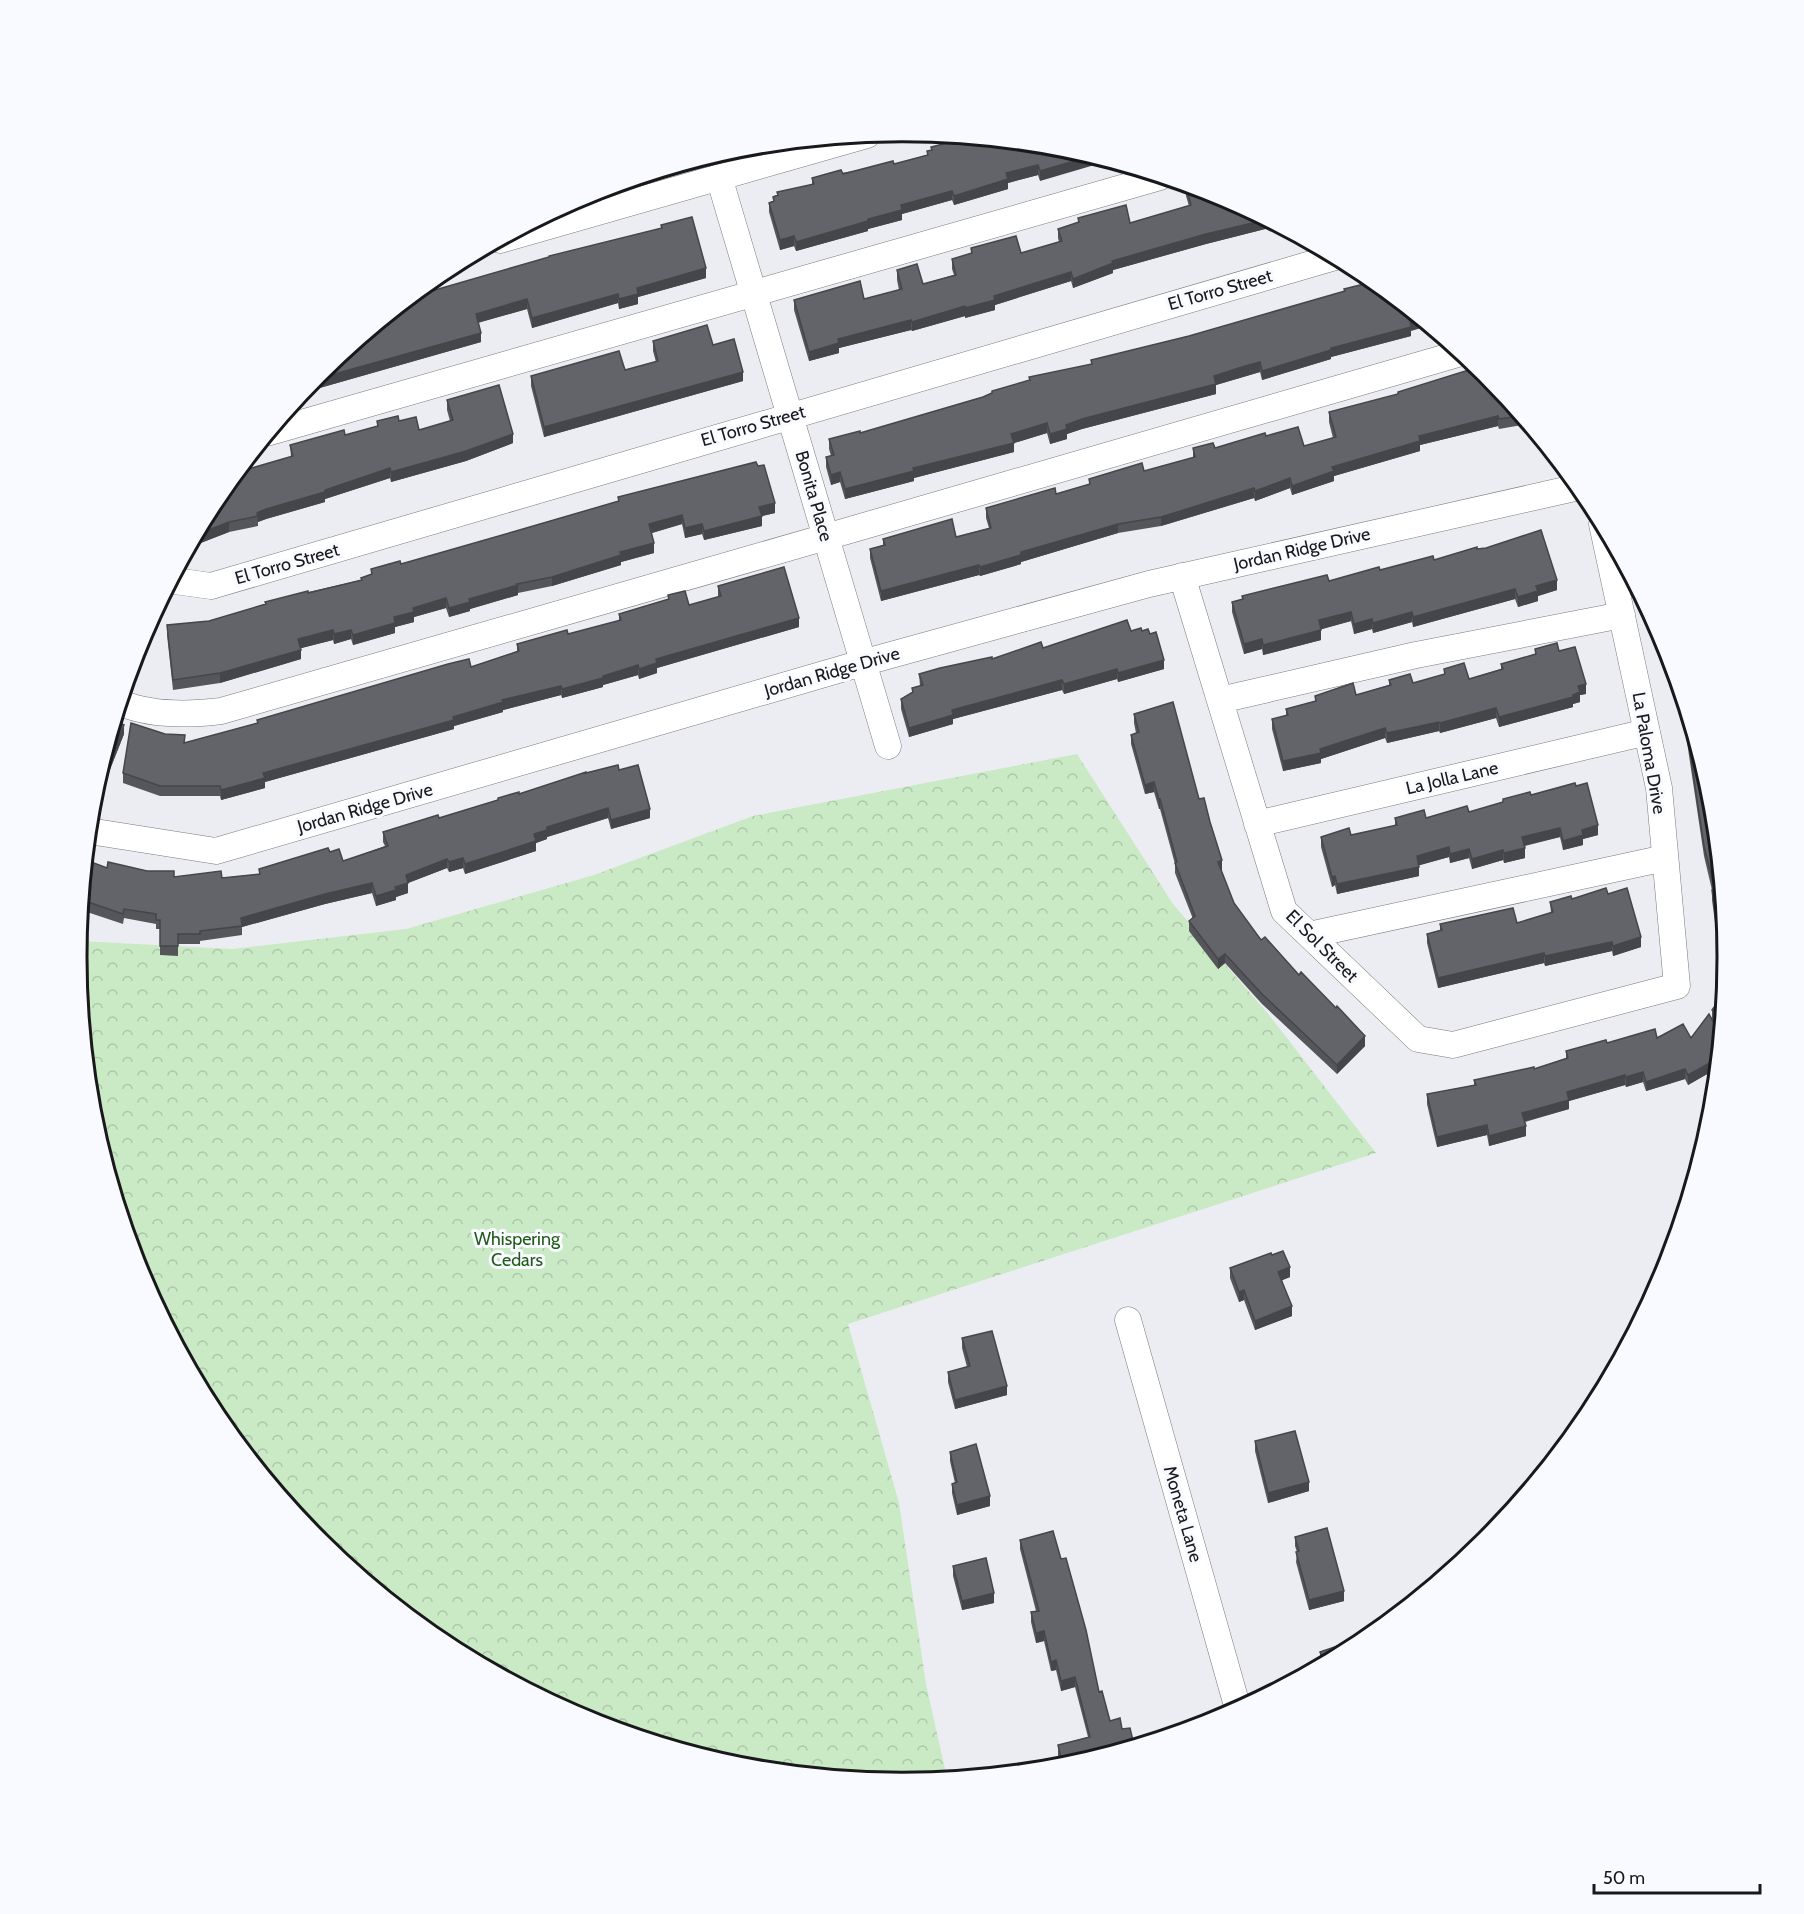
<svg xmlns="http://www.w3.org/2000/svg" width="1804" height="1914" viewBox="0 0 1804 1914" font-family="Cabin,sans-serif">
  <defs>
    <pattern id="forest-crowns" width="20" height="18" patternUnits="userSpaceOnUse" patternTransform="scale(1.5)"><rect width="20" height="18" fill="#cae9c5"/><path d="M2 6a3 3 0 1 1 6 0M12 15a3 3 0 1 1 6 0" fill="none" stroke="#adc7a9"/></pattern>
  </defs>
  <rect width="100%" height="100%" fill="#ecedf2"/>
  <path fill="url(#forest-crowns)" d="M1077,754L1173,904L1269,1015L1376,1153L848,1324L899,1503L926,1684L947,1778L902,1782L741,1767L586,1720L443,1643L318,1540L215,1415L139,1273L92,1118L77,957L78,941L233,949L406,929L594,875L753,816Z"/>
  <g fill="none" stroke-linecap="round" stroke-linejoin="round">
    <defs>
      <path id="minor" d="M719,177L888,746
        M500,240L867,135
        M270,432L1160,177
        M1182,576L1284,911L1418,1039L1453,1045L1677,986L1659,788L1602,524
        M173,578L175,581L211,586L1335,257
        M1220,700L1416,655L1622,615
        M121,703C152,716 188,715 221,711L826,537L1461,353
        M1257,824L1647,732
        M89,831L216,851L862,663L1149,584L1579,487
        M1309,935L1665,858
        M1128,1320L1238,1709"/>
    </defs>
    <use href="#minor" stroke="#797a7f" stroke-width="27"/>
    <use href="#minor" stroke="#fff" stroke-width="26"/>
  </g>
  <path fill="#55565a" d="M931,147H1063L1040,181L1038,175L1008,183V189L954,205L952,200L902,214V220L868,229V231L796,251L794,246L780,250L769,212V203L773,201V197L777,196V192L812,185V178L894,164L927,155V151L931,150Z
    M1186,186L1218,194L1277,226L1206,244L1113,270V273L1073,288L1071,281L995,305V310L965,318V316L912,331L911,330L839,348V353L809,361L794,310V300L864,299L899,290L897,280V270L923,284L954,275L952,269V259L971,254V248L1021,253L1059,242L1058,238V229L1078,223V218L1130,223L1189,206L1186,196Z
    M661,225L706,278L638,297V304L619,309L618,303L532,328L527,309L478,323L481,342L302,393L319,373L661,228Z
    M1368,285L1411,331V336L1331,357V359L1262,380L1260,372L1216,385V394L1082,429L1067,434V439L1050,444L1047,433L1014,443V452L914,478V481L845,499L840,482L831,485L826,467V457L831,456L829,449V439L860,433L983,397L992,394V391L1091,364V360L1189,336Z
    M653,341L713,345L743,381L544,437L531,386V376L625,370L656,362L653,351Z
    M1486,374L1525,421L1522,422V425L1499,429L1498,426L1420,445V451L1334,476V481L1292,495L1290,488L1255,501L1254,498L1161,526L1118,533L1021,562V564L980,576L979,575L881,601L870,558V549L883,545V539L956,537L989,528L986,518V508L1056,494L1089,485V479L1144,471L1193,458V448H1215L1266,436L1304,446L1333,438L1329,422V412Z
    M447,400L513,443L466,461L391,482L390,478L325,499V502L266,519L258,522V526L229,532L198,544L197,540L193,541L216,498L245,470L291,457L290,445L345,435L377,426V421H399L419,430L450,421L447,410Z
    M618,497L775,513L762,516V526L704,540L702,534L685,538L682,524L651,533L654,553L621,562V565L552,586L518,593V595L470,609V611L449,617L446,608L414,617V622L395,627V633L353,645L351,639L334,644L333,640L301,648V659L220,683L173,690L167,635V625L209,621L265,605V602L361,580V578L371,575V569L401,564L516,531L618,501Z
    M1477,549L1557,590L1538,596V601L1518,607L1515,599L1413,627L1412,622L1373,633L1372,629L1354,634L1351,621L1321,629V640L1263,655L1262,649L1244,654L1232,612V602L1242,599V596L1329,581L1434,560Z
    M718,586L799,627L657,668V673L639,679L638,675L603,685V687L562,698L561,695L503,710V712L454,726V729L265,782V788L221,800L220,796H160L123,783V773L185,743L257,723V720L471,667L517,651V644L568,634L619,621V614L668,600V595L689,605L718,597Z
    M1131,631H1142L1164,669L1118,682L1117,679L1064,694L1062,690L953,719V724L909,737L901,709V699L912,693V688L920,686L919,674Z
    M1535,649L1559,651L1586,694L1580,695V702L1573,704V707L1499,727L1496,718L1440,733L1439,731L1387,743L1385,738L1321,759V763L1283,771L1272,729V719L1286,716V709L1315,701V696L1356,695L1389,685V680L1413,683L1444,674V669L1469,679L1501,669V664L1535,654Z
    M1684,705L1712,796L1727,957V967L1721,968L1712,900V890L1704,856L1684,722V712H1685Z
    M1134,714L1199,799L1210,822L1222,870H1221L1234,903L1261,940L1299,975L1365,1046L1337,1074L1262,1004L1225,963L1218,969L1189,931V921L1193,919L1175,873V864L1160,809H1159L1154,792L1145,794L1131,744V735L1136,733L1134,723Z
    M115,721L124,734L107,777L99,774Z
    M619,770L650,818L611,829L608,818L547,837V839L536,843V851L465,874L463,868L449,872L447,868L408,883V893L396,897V900L376,906L372,893L325,904L242,927V935L200,941V944H178V956L160,955V929H156V924L124,918L123,924L81,910L86,860L107,868L174,877L222,878L259,874V869L330,852L343,861L385,846L383,842V832L439,818L586,773Z
    M1531,795L1598,835L1583,839V845L1563,850L1560,837L1525,846V858L1504,863L1503,860L1472,869L1469,858L1450,863L1449,857L1419,865V876L1337,894L1335,885L1332,887L1321,847V837L1351,835L1395,826V818H1426L1469,812L1503,802V799Z
    M1608,894L1641,947L1613,956L1612,951L1545,966L1544,963L1438,988L1427,943V934L1440,930V924L1517,923L1551,913L1550,902Z
    M1725,985L1721,1024L1712,1020V1010L1721,998V991Z
    M1720,1034L1716,1069L1688,1085L1685,1079L1646,1091L1643,1082L1626,1087L1625,1085L1569,1101V1109L1525,1122L1526,1136L1489,1146L1487,1135L1437,1147L1427,1104V1094L1474,1085V1080L1534,1069L1566,1058V1051L1607,1043L1657,1038H1691Z
    M1272,1255L1290,1277L1282,1280L1292,1316L1255,1330L1244,1300L1239,1302L1230,1278V1268Z
    M962,1338L1007,1395L955,1409L948,1382V1372L967,1367L962,1348Z
    M1255,1441L1309,1491L1268,1503L1255,1451Z
    M950,1452L990,1506L957,1515L952,1493V1484L955,1483L950,1461Z
    M1295,1537L1344,1601L1309,1610L1296,1562L1297,1552L1295,1546Z
    M1020,1540L1099,1692L1110,1721L1063,1767H1061L1058,1755V1745L1088,1737L1075,1687L1061,1691L1056,1670L1051,1671L1044,1641L1036,1643L1031,1622V1612L1036,1611L1020,1549Z
    M953,1566L994,1603L962,1610L953,1576Z
    M1360,1644L1321,1665L1320,1662V1652Z"/>
  <path fill="#45464a" d="M1091,156L1108,161L1040,181V171Z
    M1038,165V175L1008,183V189L954,205V196L1006,173Z
    M952,191V200L902,214V220L868,229V231L796,251V242L868,219L901,205Z
    M1265,220L1277,226L1206,244L1113,270V273L1073,288V279L1112,261L1206,234Z
    M794,236V246L780,250V240Z
    M706,268V278L638,297V304L619,309V299L637,288Z
    M1071,272V281L995,305V310L965,318V308L994,296Z
    M618,294V303L532,328V318Z
    M527,299V309L476,323V314Z
    M965,306V316L912,331V322Z
    M1419,319L1428,326L1411,331V336L1331,357V359L1262,380V371Z
    M911,320V330L839,348V353L809,361V352L838,339Z
    M481,333V342L302,393L313,380Z
    M1260,362V372L1216,385V394L1082,429L1067,434V439L1050,444V434L1066,425L1214,376Z
    M743,372V381L544,437V427Z
    M1498,416V426L1420,445V451L1334,476V481L1292,495V486L1332,467L1419,436Z
    M1047,423V433L1014,443V452L914,478V481L845,499V489L913,468L1011,434Z
    M513,434V443L466,461L391,482V472Z
    M390,468V478L325,499V502L266,519L258,522L257,513L266,509Z
    M840,472V482L831,485V475Z
    M1290,478V488L1255,501V491Z
    M1254,488V498L1161,526V517Z
    M775,503V513L762,516V526L704,540V531L759,507Z
    M682,515V524L649,534V524Z
    M229,522V532L198,544V534Z
    M702,524V534L685,538V528Z
    M1118,524V533L1021,562V564L980,576V567L1021,552Z
    M197,534V540L193,541Z
    M654,543V553L621,562V565L552,586V577L620,552Z
    M979,565V575L881,601V591Z
    M1557,580V590L1538,596V601L1518,607V597L1536,586Z
    M518,585V595L470,609V611L449,617V608L469,599Z
    M1515,589V599L1413,627V617Z
    M446,598V608L414,617V622L395,627V633L353,645V635L394,617L413,608Z
    M1351,612V621L1319,630V620Z
    M1412,612V622L1373,633V623Z
    M799,618V627L657,668V673L639,679V669L656,659Z
    M1372,619V629L1354,634V624Z
    M152,621V630L138,646L139,641L148,625Z
    M333,630V640L298,649V639Z
    M351,630V639L334,644V634Z
    M1321,630V640L1263,655V645Z
    M1262,639V649L1244,654V644Z
    M301,650V659L220,683V673Z
    M1164,660V669L1118,682V673Z
    M638,665V675L603,685V687L562,698V689Z
    M1117,669V679L1064,694V684Z
    M1062,680V690L953,719V724L909,737V728L952,710Z
    M1586,684V694L1580,695V702L1573,704V707L1499,727V717L1573,695L1578,686Z
    M561,686V695L503,710V712L454,726V729L265,782V788L221,800V790L263,773L453,717L502,700Z
    M1496,708V718L1440,733V723Z
    M1439,722V731L1387,743V733Z
    M124,725V734L107,777V768Z
    M1385,728V738L1321,759V763L1283,771V761Z
    M1154,782V792L1145,794V785Z
    M1160,799V809H1159V800Z
    M608,808V818L547,837V839L536,843V851L465,874V864L547,827Z
    M650,809V818L611,829V820Z
    M1598,825V835L1583,839V845L1563,850V841L1582,830Z
    M1560,828V837L1522,846V837Z
    M1449,847V857L1417,866V856Z
    M1525,848V858L1504,863V853Z
    M1469,849V858L1450,863V854Z
    M1503,850V860L1472,869V859Z
    M463,858V868L449,872V862Z
    M447,859V868L408,883V893L396,897V900L376,906V896L395,887L406,875Z
    M1222,860V870L1218,872V862Z
    M1419,867V876L1337,894V884Z
    M1335,876V885L1332,887V877Z
    M372,883V893L325,904L242,927L241,918L325,894Z
    M1641,937V947L1613,956V946Z
    M1612,942V951L1545,966V956Z
    M1544,953V963L1438,988V978Z
    M1225,954V963L1218,969V959Z
    M1365,1036V1046L1337,1074V1065Z
    M1717,1059L1716,1069L1688,1085V1075Z
    M1685,1069V1079L1646,1091V1082Z
    M1643,1072V1082L1626,1087V1077Z
    M1625,1075V1085L1569,1101V1109L1522,1122V1113L1567,1092Z
    M1487,1125V1135L1437,1147V1137Z
    M1526,1126V1136L1489,1146V1136Z
    M1290,1267V1277L1278,1282V1272Z
    M1244,1290V1300L1239,1302V1292Z
    M1292,1306V1316L1255,1330V1321Z
    M1007,1386V1395L955,1409V1400Z
    M1309,1482V1491L1268,1503V1493Z
    M990,1496V1506L957,1515V1505Z
    M1344,1591V1601L1309,1610V1600Z
    M994,1593V1603L962,1610V1601Z
    M1044,1631V1641L1036,1643V1633Z
    M1056,1660V1670L1051,1671V1662Z
    M1075,1677V1687L1061,1691V1681Z"/>
  <path fill="#636469" stroke="#45464a" stroke-width="1.5" d="M967,138L1063,147L1091,156L1040,171L1038,165L1006,173L1008,179L954,196L952,191L901,205L902,210L868,219V221L796,242L794,236L780,240L769,203L774,201L773,197L778,195L777,192L814,184L812,178L841,170L843,174L893,161L894,164L928,155L927,151L932,150L931,147Z
    M1188,185L1218,194L1265,220L1206,234L1112,261L1113,263L1073,279L1071,272L994,296L995,300L965,308V306L912,322L911,320L838,339L839,343L809,352L794,300L860,281L864,299L902,289L897,270L917,264L923,284L956,275L952,259L972,253L971,248L1016,236L1021,253L1062,241L1058,229L1079,222L1078,218L1126,205L1130,223L1191,205L1186,186Z
    M692,217L706,268L637,288L638,294L619,299L618,294L532,318L527,299L476,314L481,333L313,380L319,373L411,297L549,257V256L662,228L661,225Z
    M1375,282L1419,319L1410,321L1411,327L1331,348V350L1262,371L1260,362L1242,367L1214,376L1216,384L1082,419L1066,425L1067,429L1050,434L1047,423L1011,434L1014,443L913,468L914,471L845,489L840,472L831,475L826,457L834,455L829,439L860,431V433L983,397L992,393V391L1030,380L1029,377L1092,364L1091,360L1189,336L1345,291L1344,289L1368,283V285Z
    M707,325L713,345L734,339L743,372L544,427L531,376L619,351L625,370L658,361L653,341Z
    M1478,367L1486,374L1521,416L1499,419L1498,416L1419,436L1420,441L1332,467L1334,471L1292,486L1290,478L1255,491L1254,488L1161,517L1118,524L1021,552V555L980,567L979,565L881,591L870,549L885,545L883,539L952,519L956,537L991,528L986,508L1055,488L1056,494L1090,484L1089,479L1142,463L1144,471L1195,457L1193,448L1213,443L1215,448L1265,433L1266,436L1298,427L1304,446L1336,437L1329,412L1398,394V392Z
    M499,385L513,434L466,451L391,472L390,468L325,490V492L266,509L257,513L258,516L229,522L198,534L197,532L216,498L243,465L245,470L293,456L290,445L344,430L345,435L378,426L377,421L398,416L399,421L416,417L419,430L453,420L447,400Z
    M756,462L758,466L764,465L775,503L759,507L762,516L704,531L702,524L685,528L682,515L649,524L654,543L620,552L621,555L552,577L517,584L518,585L469,599L470,602L449,608L446,598L413,608L414,612L394,617L395,623L353,635L351,630L334,634L333,630L298,639L301,650L220,673L173,680L167,625L209,621L266,604L265,602L308,591V593L362,580L361,578L372,574L371,569L400,561L401,564L516,531L619,501L618,497Z
    M1541,530L1557,580L1536,586L1538,591L1518,597L1515,589L1413,617L1412,612L1373,623L1372,619L1354,624L1351,612L1319,620L1321,630L1263,645L1262,639L1244,644L1232,602L1243,599L1242,596L1327,575L1329,581L1379,567L1380,570L1433,556L1434,560L1477,547V549L1486,548Z
    M784,567L799,618L656,659L657,663L639,669L638,665L603,676V678L562,689L561,686L502,700L503,702L453,717L454,720L263,773L265,778L221,790L220,786H160L123,773L131,723L165,734L185,735L184,743L258,723L257,720L448,664L469,659L471,667L519,651L517,644L567,630L568,634L621,620L619,614L669,599L668,595L685,591L689,605L721,596L718,586Z
    M1127,620L1131,631L1141,628L1142,631L1148,629L1150,634L1156,632L1164,660L1118,673L1117,669L1064,684L1062,680L952,710L953,715L909,728L901,699L913,692L912,688L923,685L919,674L940,668L992,657V659L1041,642L1043,648Z
    M1557,643L1559,651L1575,647L1586,684L1578,686L1580,692L1573,695V697L1499,717L1496,708L1440,723L1439,722L1387,733L1385,728L1320,749L1321,753L1283,761L1272,719L1288,715L1286,709L1316,701L1315,696L1353,683L1356,695L1391,685L1389,680L1410,674L1413,683L1445,674L1444,669L1464,663L1469,679L1503,669L1501,664L1536,654L1535,649Z
    M1173,702L1199,799L1204,798L1210,822L1222,860L1218,862L1234,903L1261,940L1265,937L1299,975L1301,972L1336,1008L1337,1006L1365,1036L1337,1065L1262,994L1225,954L1218,959L1189,921L1195,916L1175,863L1177,862L1160,799L1159,800L1154,782L1145,785L1131,735L1139,732L1134,714Z
    M1684,712H1686L1712,796L1727,957L1721,958L1712,890H1715L1704,846Z
    M115,721L124,725L107,768L102,766Z
    M618,765L619,770L638,765L650,809L611,820L608,808L547,827V830L534,834L536,841L465,864L463,858L449,862L447,859L406,875L408,883L395,887L396,890L376,896L372,883L325,894L241,918L242,926L200,931V934H178V946H160V920H156V914L124,909L123,914L82,900L86,860L107,868L108,862L147,871H174V877L221,871L222,878L260,874L259,869L328,848L330,852L339,849L343,861L388,846L383,832L438,815L439,818L498,800V798L519,792V794L586,772V773Z
    M1575,783L1576,786L1587,783L1598,825L1582,830L1583,835L1563,841L1560,828L1522,837L1525,848L1504,853L1503,850L1472,859L1469,849L1450,854L1449,847L1417,856L1419,867L1337,884L1335,876L1332,877L1321,837L1349,828L1351,835L1397,825L1395,818L1424,810L1426,818L1467,806L1469,812L1503,802V799L1530,792L1531,795Z
    M1606,888L1608,894L1627,888L1641,937L1613,946L1612,942L1545,956L1544,953L1438,978L1427,934L1442,930L1440,924L1513,908L1517,923L1553,912L1550,902L1571,896L1572,899Z
    M1724,994L1722,1015L1712,1010Z
    M1709,1014L1720,1034L1717,1059L1688,1075L1685,1069L1646,1082L1643,1072L1626,1077L1625,1075L1567,1092L1569,1100L1522,1113L1526,1126L1489,1136L1487,1125L1437,1137L1427,1094L1476,1085L1474,1080L1534,1067V1069L1568,1058L1566,1051L1606,1040L1607,1043L1655,1029L1657,1038L1683,1024L1691,1038Z
    M1283,1251L1290,1267L1278,1272L1292,1306L1255,1321L1244,1290L1239,1292L1230,1268L1271,1253L1272,1255Z
    M992,1331L1007,1386L955,1400L948,1372L970,1366L962,1338Z
    M1295,1431L1309,1482L1268,1493L1255,1441Z
    M976,1444L990,1496L957,1505L952,1484L957,1482L950,1452Z
    M1327,1528L1344,1591L1309,1600L1296,1552L1299,1551L1295,1537Z
    M1053,1531L1061,1559L1066,1558L1086,1630L1099,1692L1102,1691L1110,1721L1120,1718L1122,1729L1130,1728L1134,1745L1063,1767L1058,1745L1090,1737L1075,1677L1061,1681L1056,1660L1051,1662L1044,1631L1036,1633L1031,1612L1039,1611L1020,1540Z
    M986,1558L994,1593L962,1601L953,1566Z
    M1364,1637L1365,1640L1360,1644L1324,1663L1320,1652Z"/>
  <g text-anchor="middle" stroke-width="6" stroke-linejoin="round" paint-order="stroke">
    <g font-size="18" fill="#19191b" stroke="#f9faff">
      <text transform="translate(1220 290) rotate(-16)" y="6">El Torro Street</text>
      <text transform="translate(753 426) rotate(-16)" y="6">El Torro Street</text>
      <text transform="translate(814 496) rotate(74)" y="6">Bonita Place</text>
      <text transform="translate(1302 549) rotate(-13)" y="6">Jordan Ridge Drive</text>
      <text transform="translate(287 564) rotate(-16)" y="6">El Torro Street</text>
      <text transform="translate(832 672) rotate(-16)" y="6">Jordan Ridge Drive</text>
      <text transform="translate(1649 753) rotate(80)" y="6">La Paloma Drive</text>
      <text transform="translate(1452 778) rotate(-13)" y="6">La Jolla Lane</text>
      <text transform="translate(365 808) rotate(-16)" y="6">Jordan Ridge Drive</text>
      <text transform="translate(1322 946) rotate(45)" y="6">El Sol Street</text>
      <text transform="translate(1183 1514) rotate(74)" y="6">Moneta Lane</text>
    </g>
    <g font-size="18" fill="#1f5a17" stroke="#f9faff">
      <text x="517" y="1245">Whispering<tspan x="517" dy="21">Cedars</tspan></text>
    </g>
  </g>
  <path d="M0 0H1804V1914H0ZM87 957a815 815 0 1 1 1630 0a815 815 0 1 1-1630 0Z" fill="#f9faff" fill-rule="evenodd"/>
  <path fill="none" stroke="#19191b" stroke-width="3" d="M87 957a815 815 0 1 1 1630 0a815 815 0 1 1-1630 0Z"/>
  <path d="M1594 1884v9h166v-9" fill="none" stroke="#19191b" stroke-width="3"/>
  <text x="1603" y="1884" font-size="18" fill="#19191b" stroke="#f9faff" stroke-width="4.5" paint-order="stroke">50 m</text>
</svg>
